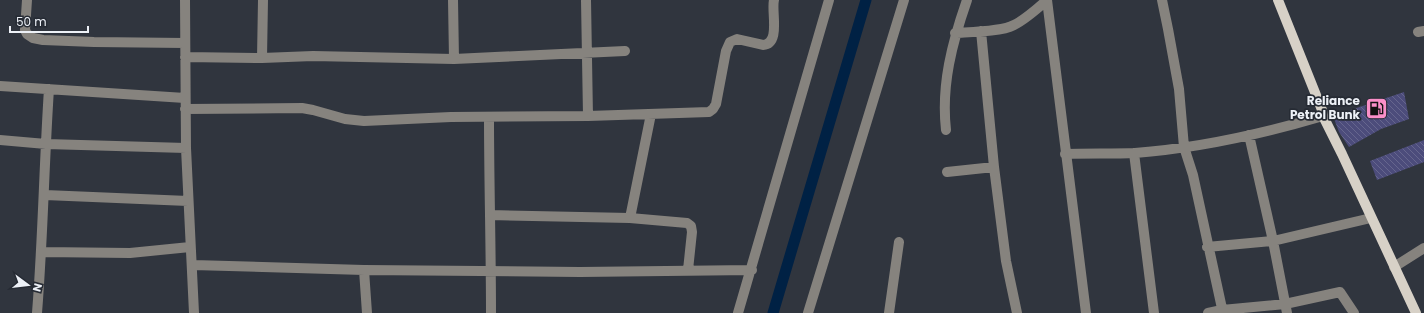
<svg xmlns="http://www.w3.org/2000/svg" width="1424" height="313" viewBox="0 0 1424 313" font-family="Poppins,sans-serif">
  <defs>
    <pattern id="building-back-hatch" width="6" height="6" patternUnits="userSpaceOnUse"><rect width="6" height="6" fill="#4c4c7b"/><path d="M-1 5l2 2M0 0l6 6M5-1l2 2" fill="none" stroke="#66668e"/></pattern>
  </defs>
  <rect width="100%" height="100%" fill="#30353e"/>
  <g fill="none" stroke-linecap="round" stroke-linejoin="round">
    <path stroke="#002144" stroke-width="11" d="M773,313L866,0"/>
  </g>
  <path fill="url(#building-back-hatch)" d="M1404,92L1409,119L1381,129L1349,147L1339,132L1333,116Z
    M1424,140V162L1377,180L1370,161Z"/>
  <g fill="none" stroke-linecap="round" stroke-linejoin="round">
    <path stroke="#86837e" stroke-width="10" d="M27,0L25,30L27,34L33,38L43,40L94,42L185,43
      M185,0L186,148L194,313
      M453,0L454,59
      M586,0L588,116
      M1047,0L1086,313
      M1162,0L1168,29L1179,89L1184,147L1193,175L1223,313
      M981,31L994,167L1006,261L1017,313
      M1418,32L1424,31
      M955,33C971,32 1001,32 1014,25C1026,19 1037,9 1047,0
      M185,57L262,58L313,56L454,59L625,51
      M262,58L263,0
      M0,86L185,98
      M185,109L302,108L313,110L345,119L364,121L451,117L588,116L709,112L713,109L716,104L726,51L730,42L737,39L763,45C781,44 771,11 774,0
      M489,117C489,182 491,248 491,313
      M946,130C941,85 952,43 967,0
      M1249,135L1273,241L1287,313
      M0,140L46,144L186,148
      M1134,153L1154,313
      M1065,154C1088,153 1112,154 1135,153C1199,148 1262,134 1323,116
      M947,172L994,167
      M45,195L188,201
      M490,215L630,218L687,223L691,226L692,232L688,270
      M630,218L651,114
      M1207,247L1273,241L1371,218
      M42,252L130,253L190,247
      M193,265L364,270L580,272L752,270
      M1394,267L1424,248
      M364,270L367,313
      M37,313C43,238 44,164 49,89
      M738,313L829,0
      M808,313L904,0
      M889,313L899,242
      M1208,313L1222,310L1285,304L1340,292L1354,313"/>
    <path stroke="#d7d1c7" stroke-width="10" d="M1278,0L1322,110L1323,116L1342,154L1416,313"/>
  </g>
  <defs>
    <symbol id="fuel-square" viewBox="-11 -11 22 22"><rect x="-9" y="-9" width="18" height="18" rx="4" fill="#fa8fc8" stroke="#262b34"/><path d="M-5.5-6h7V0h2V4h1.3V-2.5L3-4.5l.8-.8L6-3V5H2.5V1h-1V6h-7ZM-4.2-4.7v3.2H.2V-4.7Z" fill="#111"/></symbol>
  </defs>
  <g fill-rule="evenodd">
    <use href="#fuel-square" x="1364" y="96" width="25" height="25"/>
  </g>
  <g text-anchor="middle" stroke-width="3.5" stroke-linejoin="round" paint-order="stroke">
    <g font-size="12" font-weight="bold" fill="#edf1f7" stroke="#262b34" text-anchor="end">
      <text x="1360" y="105">Reliance<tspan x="1360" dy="14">Petrol Bunk</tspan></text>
    </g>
  </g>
  <g transform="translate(28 285) rotate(105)" stroke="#262b34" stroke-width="3" paint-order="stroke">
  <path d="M0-3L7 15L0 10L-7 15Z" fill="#edf1f7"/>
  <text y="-6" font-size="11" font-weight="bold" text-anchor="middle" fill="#edf1f7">N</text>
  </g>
  <path d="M10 26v6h78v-6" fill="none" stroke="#edf1f7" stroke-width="2"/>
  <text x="16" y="26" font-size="12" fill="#edf1f7" stroke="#262b34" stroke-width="3" paint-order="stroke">50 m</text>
</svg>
